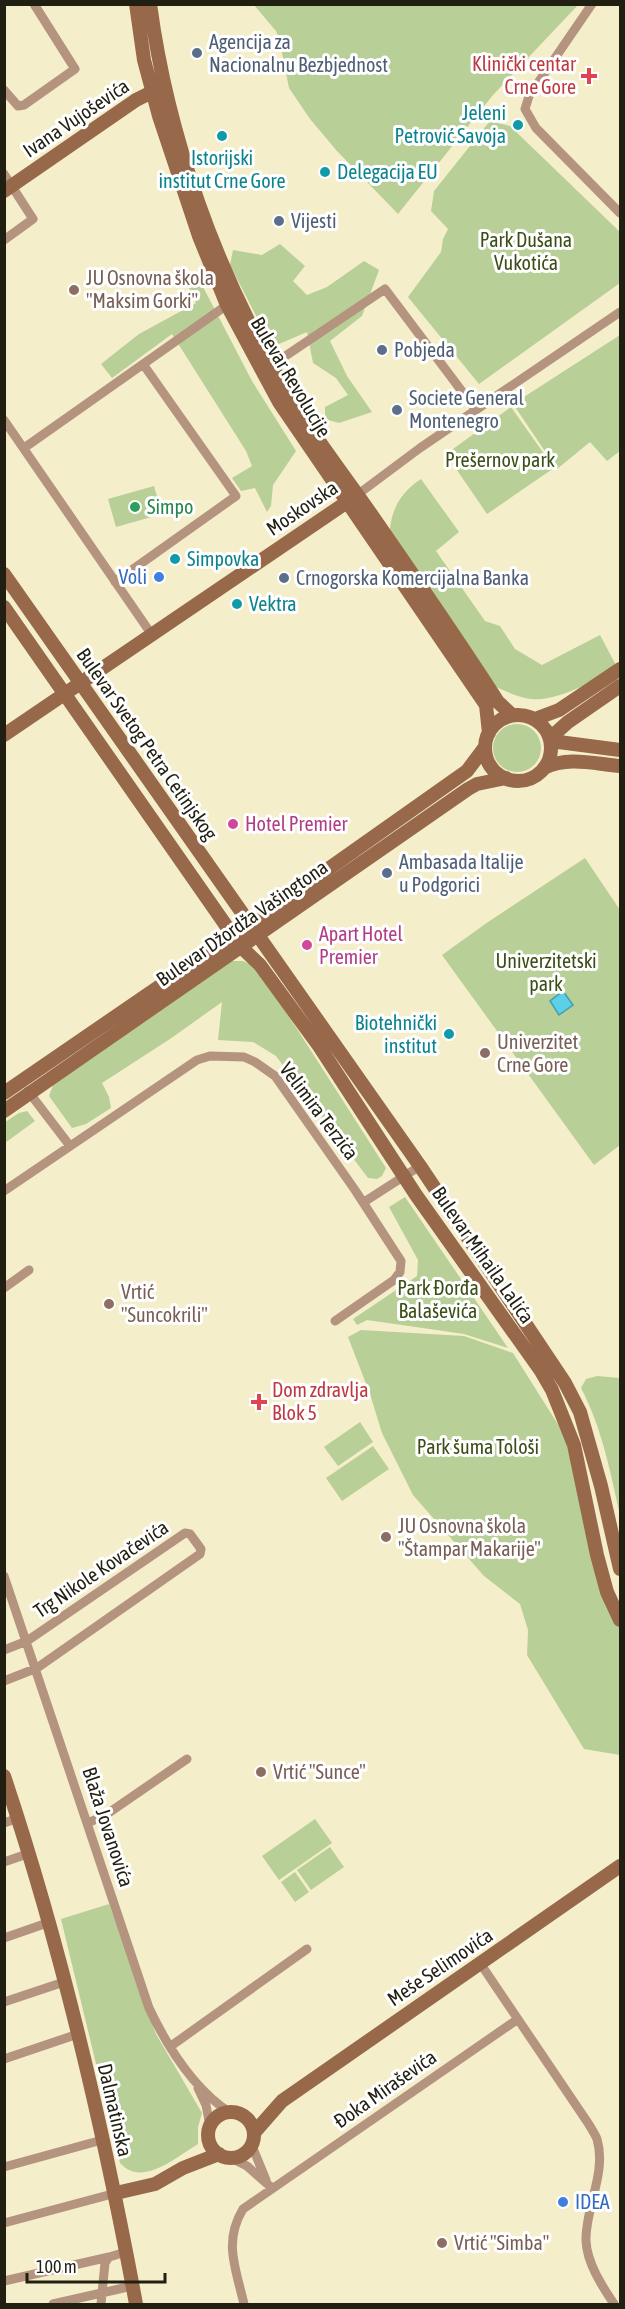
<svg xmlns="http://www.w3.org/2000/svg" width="625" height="2309" viewBox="0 0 625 2309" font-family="'Asap Condensed',sans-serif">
  <rect width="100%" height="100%" fill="#f5eeca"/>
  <path fill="#b8cf97" d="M254,5H578L493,95L398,214L337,151L310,119L289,88L279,38L276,31Z
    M490,121L510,126L620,232V283L479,384L408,297L441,252L443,239L448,229L431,211L434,191Z
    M280,244L305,266L293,281L307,295L327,287L364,261L379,270L362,316L330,341L347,376L372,412L339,423L325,419V407L348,395L336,378L313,363L307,332L272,347L230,265L233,250L262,255Z
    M201,283L252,381L296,451L273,485L271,506L267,512L255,488L241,491L232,478L252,466L246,451L172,334L112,378L101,364L139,334L196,303L189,288Z
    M620,335V451L607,461L590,442L557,469L513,404Z
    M511,407L554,468L487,514L446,454Z
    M421,479L459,532L436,551L485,621L500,626L515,649L542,665L600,635L618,669C594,680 568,696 542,699C526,701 510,693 496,687L390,530C391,509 403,490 421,479Z
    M154,486L162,514L116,527L108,499Z
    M493 748a24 24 0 1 1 48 0a24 24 0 1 1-48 0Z
    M585,858L620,910V1145L594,1165L442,955L488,922Z
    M231,961H243L258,968L386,1168L382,1176L377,1179L368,1178L276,1056L253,1042L218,1040L222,1002L170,1039L102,1083L109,1097L111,1108L86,1124L72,1128L49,1096L53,1085Z
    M27,1111L35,1121L5,1143V1122L19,1113Z
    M405,1197L508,1348L464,1334L367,1320L357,1325L353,1319L417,1276L418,1260L389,1207Z
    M361,1330L464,1336L513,1353L564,1434L576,1482L620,1622V1755L584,1749L527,1655L528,1630L520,1604L484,1576L413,1495L382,1433L370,1394L348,1337Z
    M597,1376L620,1378V1515C610,1471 602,1428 581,1388L586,1379Z
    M360,1422L373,1442L338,1466L324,1447Z
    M373,1446L389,1469L342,1501L326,1478Z
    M315,1819L332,1843L279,1880L262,1856Z
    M330,1847L344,1867L311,1890L297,1870Z
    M295,1872L309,1892L295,1902L281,1882Z
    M109,1904L156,2034L202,2113L198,2127V2144C176,2157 142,2188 120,2163L61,1919Z"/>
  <path fill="#5cd0e8" stroke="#4a9ba8" stroke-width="1.5" d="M563,991L573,1005L559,1015L550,1001Z"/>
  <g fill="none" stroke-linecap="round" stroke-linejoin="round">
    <path stroke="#b4937f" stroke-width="9" d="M592,4L529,96L525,109L536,128L620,213
      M4,90L18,106L24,105L75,69L34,4
      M4,174L33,219L4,240
      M272,365L385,289L476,410
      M4,420L152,635
      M24,448L227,305
      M357,495L420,448L620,312
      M115,582L236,496L143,364
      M28,1091L70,1146
      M4,1191L197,1060L210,1056L244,1057L255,1062L275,1076L355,1190L401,1261L400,1272L394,1280L335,1321
      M364,1202L420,1166
      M4,1288L29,1270
      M4,1576L149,2008C167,2046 193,2088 229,2112
      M4,1650L27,1641L185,1533L190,1534L201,1549L200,1554L37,1668L4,1681
      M4,1823L18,1818
      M88,1823L107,1814L187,1759
      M4,1862L30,1853
      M4,1938L50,1922
      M480,1963L588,2123C591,2128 595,2134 597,2139C607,2173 585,2208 586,2241C587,2263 602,2286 614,2304
      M4,2002L64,1982
      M171,2046L307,1949
      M4,2059L78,2034
      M198,2088L206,2105L210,2126
      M252,2146L266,2180
      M231,2158L247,2166L272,2188
      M4,2167L102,2140
      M4,2223L116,2193
      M4,2281L109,2257
      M53,2304L132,2286
      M101,2304L105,2263L109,2257L126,2252
      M244,2304C236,2269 223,2242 243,2209L518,2019"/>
    <path stroke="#97684a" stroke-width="14" d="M136,4L144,60L159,116L199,236L227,305L279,402L486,705L489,733
      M150,4C168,138 216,271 284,387C310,432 342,472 371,514C414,576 457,638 498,702L512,715
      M4,191L136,100L160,88
      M4,574L420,1166L565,1383L580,1412L601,1486L620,1569
      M4,607L241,947L260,965L319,1046L416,1195L541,1371L552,1390L574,1445L597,1555L607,1592L620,1620
      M485 748a33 33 0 1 1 66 0a33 33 0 1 1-66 0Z
      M535,719L559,710L620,669
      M4,735L353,498
      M550,738L568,722L620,686
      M551,741L620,750
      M544,768C568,756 595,764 620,766
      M4,1093L233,936L467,771L485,747
      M4,1111L468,789L477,784L506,778
      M4,1776C62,1949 103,2126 136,2304
      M208 2135a23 23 0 1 1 46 0a23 23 0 1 1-46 0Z
      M254,2133L282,2101L620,1866
      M116,2193L155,2184L183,2168L219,2154"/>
  </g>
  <g fill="#5c6f8a" stroke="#fff" stroke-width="2">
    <circle cx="197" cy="53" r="6"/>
    <circle cx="279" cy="221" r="6"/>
    <circle cx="382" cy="350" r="6"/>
    <circle cx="397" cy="410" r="6"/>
    <circle cx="284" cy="578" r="6"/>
    <circle cx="387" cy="873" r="6"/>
  </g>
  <g fill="#e0444e" stroke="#fff" stroke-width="2">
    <path d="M586 67h6v6h6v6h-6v6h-6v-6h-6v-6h6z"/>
    <path d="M256 1393h6v6h6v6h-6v6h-6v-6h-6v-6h6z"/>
  </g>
  <g fill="#0f9aa8" stroke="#fff" stroke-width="2">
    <circle cx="518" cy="125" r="6"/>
    <circle cx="222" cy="136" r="6"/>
    <circle cx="325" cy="172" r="6"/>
    <circle cx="175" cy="559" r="6"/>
    <circle cx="237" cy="604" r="6"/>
    <circle cx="449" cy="1034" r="6"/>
  </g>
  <g fill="#8d6e63" stroke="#fff" stroke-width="2">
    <circle cx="74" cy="290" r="6"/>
    <circle cx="485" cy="1053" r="6"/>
    <circle cx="109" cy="1304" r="6"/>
    <circle cx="386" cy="1537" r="6"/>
    <circle cx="261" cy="1772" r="6"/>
    <circle cx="442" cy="2243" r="6"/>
  </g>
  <circle fill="#2e9e5b" stroke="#fff" stroke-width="2" cx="135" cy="507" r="6"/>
  <g fill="#3f7fe0" stroke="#fff" stroke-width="2">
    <circle cx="159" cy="577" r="6"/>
    <circle cx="563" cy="2202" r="6"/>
  </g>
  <g fill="#d1479c" stroke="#fff" stroke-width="2">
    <circle cx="233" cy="824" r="6"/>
    <circle cx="307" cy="945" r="6"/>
  </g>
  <g text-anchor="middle" stroke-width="6" stroke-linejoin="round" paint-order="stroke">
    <g font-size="20" fill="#4e5e75" stroke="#fff" text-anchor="start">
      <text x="209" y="49">Agencija za<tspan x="209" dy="23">Nacionalnu Bezbjednost</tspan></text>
      <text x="291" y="228">Vijesti</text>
      <text x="394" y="357">Pobjeda</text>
      <text x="409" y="405">Societe General<tspan x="409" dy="23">Montenegro</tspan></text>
      <text x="296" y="585">Crnogorska Komercijalna Banka</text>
      <text x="399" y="869">Ambasada Italije<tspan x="399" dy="23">u Podgorici</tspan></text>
    </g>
    <g font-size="20" fill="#be3a42" stroke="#fff" text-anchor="end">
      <text x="576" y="71">Klinički centar<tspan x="576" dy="23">Crne Gore</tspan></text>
      <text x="272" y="1397" text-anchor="start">Dom zdravlja<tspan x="272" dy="23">Blok 5</tspan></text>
    </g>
    <g font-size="20" fill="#0d838f" stroke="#fff" text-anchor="start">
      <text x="506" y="120" text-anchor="end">Jeleni<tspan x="506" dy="23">Petrović Savoja</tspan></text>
      <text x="222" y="165" text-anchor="middle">Istorijski<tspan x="222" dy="23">institut Crne Gore</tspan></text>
      <text x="337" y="179">Delegacija EU</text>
      <text x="187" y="566">Simpovka</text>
      <text x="249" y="611">Vektra</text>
      <text x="437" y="1030" text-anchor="end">Biotehnički<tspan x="437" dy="23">institut</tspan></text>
    </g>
    <g font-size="20" fill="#211f11" stroke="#fff">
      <text transform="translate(76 118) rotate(-34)" y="7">Ivana Vujoševića</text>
      <text transform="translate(291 377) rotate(59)" y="7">Bulevar Revolucije</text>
      <text transform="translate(302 508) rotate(-34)" y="7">Moskovska</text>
      <text transform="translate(147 744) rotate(55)" y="7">Bulevar Svetog Petra Cetinjskog</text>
      <text transform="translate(242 923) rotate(-35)" y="7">Bulevar Džordža Vašingtona</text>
      <text transform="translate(319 1111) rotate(53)" y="7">Velimira Terzića</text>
      <text transform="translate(483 1255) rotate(55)" y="7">Bulevar Mihaila Lalića</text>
      <text transform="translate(101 1569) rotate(-34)" y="7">Trg Nikole Kovačevića</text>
      <text transform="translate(108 1827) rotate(72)" y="7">Blaža Jovanovića</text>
      <text transform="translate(440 1967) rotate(-34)" y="7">Meše Selimovića</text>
      <text transform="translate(385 2089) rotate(-35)" y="7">Đoka Miraševića</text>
      <text transform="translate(115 2110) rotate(77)" y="7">Dalmatinska</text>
    </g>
    <g font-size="20" fill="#3b4e16" stroke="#fff">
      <text x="526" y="247">Park Dušana<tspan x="526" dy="23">Vukotića</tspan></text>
      <text x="500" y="467">Prešernov park</text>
      <text x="546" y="968">Univerzitetski<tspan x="546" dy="23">park</tspan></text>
      <text x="438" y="1295">Park Đorđa<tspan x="438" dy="23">Balaševića</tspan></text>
      <text x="478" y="1454">Park šuma Tološi</text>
    </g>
    <g font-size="20" fill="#785e54" stroke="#fff" text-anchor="start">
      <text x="86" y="285">JU Osnovna škola<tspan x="86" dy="23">"Maksim Gorki"</tspan></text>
      <text x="497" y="1049">Univerzitet<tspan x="497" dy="23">Crne Gore</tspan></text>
      <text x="121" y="1299">Vrtić<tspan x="121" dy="23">"Suncokrili"</tspan></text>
      <text x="398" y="1533">JU Osnovna škola<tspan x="398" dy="23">"Štampar Makarije"</tspan></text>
      <text x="273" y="1779">Vrtić "Sunce"</text>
      <text x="454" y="2250">Vrtić "Simba"</text>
    </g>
    <g font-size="20" fill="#27864d" stroke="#fff" text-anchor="start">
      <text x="147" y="514">Simpo</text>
    </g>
    <g font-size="20" fill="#366cbe" stroke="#fff" text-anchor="end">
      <text x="147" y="584">Voli</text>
      <text x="575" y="2209" text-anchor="start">IDEA</text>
    </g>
    <g font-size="20" fill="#b23c85" stroke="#fff" text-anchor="start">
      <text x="245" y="831">Hotel Premier</text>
      <text x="319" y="941">Apart Hotel<tspan x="319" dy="23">Premier</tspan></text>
    </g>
  </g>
  <rect width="625" height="2309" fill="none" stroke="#211f11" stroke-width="12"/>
  <path d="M27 2273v9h138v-9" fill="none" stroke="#211f11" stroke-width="3"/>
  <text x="36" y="2273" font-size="18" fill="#211f11" stroke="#ffffff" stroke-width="4.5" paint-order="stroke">100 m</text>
</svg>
